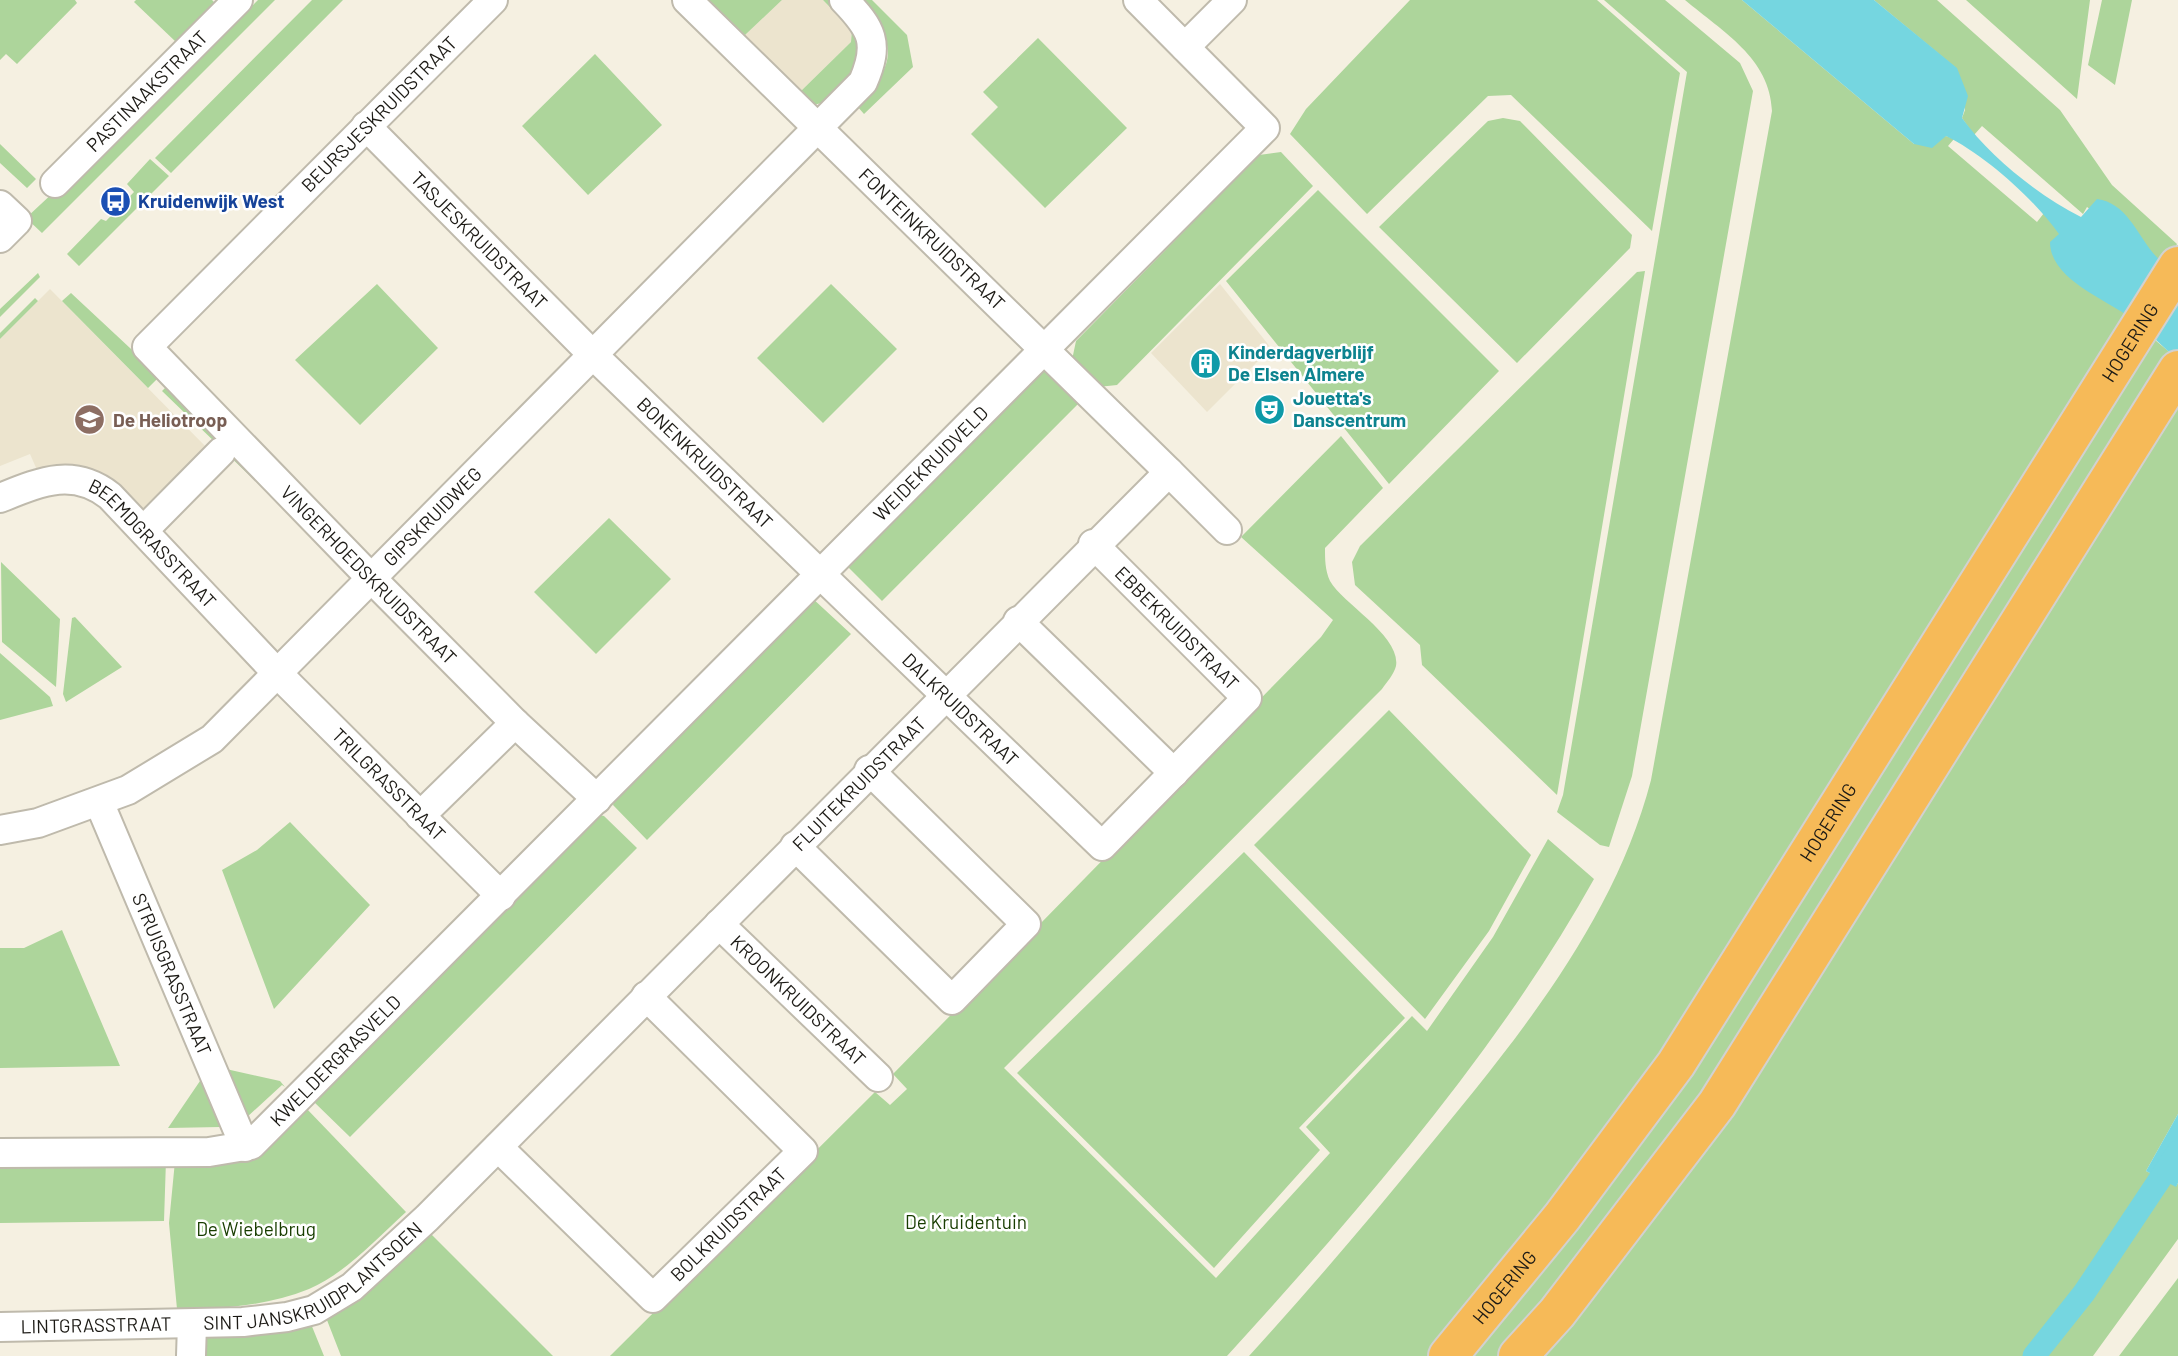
<svg xmlns="http://www.w3.org/2000/svg" width="2178" height="1356" viewBox="0 0 2178 1356" font-family="Barlow,sans-serif">
  <rect width="100%" height="100%" fill="#f5f0e1"/>
  <path fill="#ece4ce" d="M782,0H823L852,30L851,42L801,91L745,35Z
    M1220,284L1271,348L1207,412L1151,353Z
    M50,289L211,452L147,517L102,473L37,470L30,454L0,466V339Z"/>
  <path fill="#add59b" d="M0,0H75L77,3L17,64L6,54L0,60Z
    M136,0H212L215,3L176,42L134,2Z
    M258,0H275L42,233L26,218L56,190L63,196Z
    M312,0H343L171,173L155,158Z
    M709,0H782L745,35Z
    M823,0H829L858,30L860,65L832,100L814,105L801,91L851,42L852,30Z
    M858,0H872L907,35L913,67L864,114L857,106C897,63 899,44 858,0Z
    M1410,0H1597L1680,73L1652,231L1511,95L1488,96L1367,214L1290,134L1306,109Z
    M1604,0H1665L1740,63L1753,91L1632,776L1609,847L1600,845L1557,812L1563,795L1687,72Z
    M1685,0H1742L1914,144L1946,136L1954,139L1948,146L2037,222L2044,213L2133,320L1686,1037L1436,1356H1249C1310,1289 1368,1221 1425,1151C1517,1039 1614,922 1651,780L1772,111C1770,58 1723,32 1685,0Z
    M1874,0H1937L2060,110L2112,185L2177,244L2165,265L2087,207L2083,214L1982,126L1974,135L1962,118L1965,110L1956,68Z
    M1966,0H2090L2077,99Z
    M2102,0H2132L2115,85L2088,65Z
    M1038,38L1127,128L1045,208L971,134L998,107L983,92Z
    M595,54L662,125L588,195L522,126Z
    M1503,118L1520,121L1632,235L1630,248L1517,363L1379,227L1488,121Z
    M0,144L36,179L27,188L0,163Z
    M1281,152L1313,186L1117,385L1098,387L1072,360L1076,341L1259,155Z
    M150,159L169,176L79,266L67,254L101,219L106,221L134,192L127,184Z
    M1318,190L1499,371L1389,484L1226,281Z
    M1645,271L1557,795L1422,665L1420,645L1355,585L1352,562L1360,546L1637,272Z
    M38,273L40,277L0,317V309Z
    M377,284L438,348L360,425L295,360Z
    M831,284L897,349L823,423L757,358Z
    M71,293L160,376L148,388L62,301Z
    M35,298L38,301L0,339V333Z
    M2149,335L2173,355L1790,977L1507,1356H1465Z
    M1050,366L1084,398L882,601L844,563L1039,367Z
    M169,384L336,559L162,391Z
    M2178,399V1114L2146,1171L2176,1186L2178,1183V1239L2093,1356H1537Z
    M1341,436L1383,488L1325,548C1325,559 1325,570 1330,581C1343,604 1401,636 1396,666C1394,674 1387,682 1382,689L1004,1068L1216,1278L1330,1153L1306,1127L1412,1016L1427,1031L1493,937L1548,839L1594,879C1499,1050 1358,1212 1227,1356H610L875,1092L890,1105L907,1089L893,1074L1321,637L1333,620L1241,537Z
    M609,518L671,579L596,654L534,592Z
    M1,562L60,619L56,687L2,642Z
    M811,597L851,634L647,840L613,805L616,795Z
    M75,617L122,667L66,702L63,694L72,618Z
    M0,653L50,697L53,706L0,720Z
    M1389,710L1531,855L1489,931L1425,1019L1254,845Z
    M595,814L604,816L637,848L350,1137L313,1101Z
    M290,822L370,905L274,1009L222,870L257,850Z
    M1244,852L1405,1018L1299,1128L1320,1150L1214,1268L1017,1073Z
    M62,930L120,1066L0,1068V948H24Z
    M226,1069L280,1081L285,1087L282,1085L246,1118Z
    M205,1079L222,1120L220,1127L168,1128L200,1081Z
    M306,1108L406,1212C376,1239 346,1273 309,1289C267,1306 221,1309 177,1309L169,1223L175,1161Z
    M166,1160L164,1221L0,1223V1162Z
    M424,1227L553,1356H341L325,1315Z
    M2178,1278V1356H2119L2175,1282Z
    M311,1324L324,1356H201V1334Z"/>
  <path fill="#75d6e0" d="M1742,0H1874L1957,68L1968,96L1962,118C1990,157 2038,195 2081,217L2097,199C2126,203 2136,232 2153,253C2160,261 2169,269 2178,276V360C2163,347 2149,333 2134,320C2108,300 2050,280 2050,242L2059,234C2034,199 1985,155 1946,136L1932,148L1914,144Z
    M2178,1114V1183L2176,1187L2146,1171Z"/>
  <g fill="none" stroke-linecap="round" stroke-linejoin="round">
    <path stroke="#75d6e0" stroke-width="23" d="M2034,1356L2084,1293L2178,1152"/>
    <defs>
      <g id="minor">
        <path id="s1" d="M493,0L147,347L370,577L515,723L597,799"/>
        <path d="M1185,47L1232,0"/>
        <path id="s2" d="M366,126L592,354L1102,846L1247,698L1093,544"/>
        <path id="s3" d="M55,183L238,0"/>
        <path d="M0,205L17,221L0,238"/>
        <path d="M1169,472L1227,530"/>
        <path id="s4" d="M0,498C40,482 73,467 110,496L278,674L501,896"/>
        <path d="M144,530L221,452"/>
        <path d="M1018,621L1174,773"/>
        <path id="s5" d="M99,802L245,1147"/>
        <path d="M420,816L515,723"/>
        <path id="s6" d="M0,830L38,823L128,790L212,739L863,82C880,43 872,29 844,0"/>
        <path d="M795,846L952,1000L1026,924L869,770"/>
        <path id="s7" d="M719,924L878,1077"/>
        <path id="s8" d="M498,1147L653,1298L803,1151L646,996"/>
        <path id="s9" d="M0,1153L209,1152L251,1145L1265,128L1138,0"/>
        <path id="s10" d="M0,1327L243,1322L287,1317L314,1310L352,1287L427,1218L1169,472L687,0"/>
        <path d="M191,1356L192,1324"/>
      </g>
      <g id="highway">
        <path id="s11" d="M1448,1356L1562,1217L1676,1064L2178,266"/>
        <path d="M1518,1356L1557,1313L1717,1104L2178,370"/>
      </g>
    </defs>
    <use href="#minor" stroke="#bfbaac" stroke-width="32"/>
    <use href="#highway" stroke="#d2d1d0" stroke-width="42"/>
    <use href="#minor" stroke="#fff" stroke-width="28"/>
    <use href="#highway" stroke="#f6ba58" stroke-width="38"/>
  </g>
  <defs>
    <symbol id="bus-disc" viewBox="-11 -11 22 22"><circle r="9.5" fill="#1a4fb4" stroke="#fff"/><path d="M-5-6H5V4H4V6H2V4H-2V6H-4V4H-5ZM-3.5-4V0h7V-4ZM-3.5 1.2v1.5H-2V1.2ZM2 1.2v1.5H3.5V1.2Z" fill="#fff"/></symbol>
    <symbol id="building-disc" viewBox="-11 -11 22 22"><circle r="9.5" fill="#0f9aa8" stroke="#fff"/><path d="M-4-6H4V6H1V3H-1V6H-4ZM-2.5-4.3h1.7v1.8h-1.7ZM.8-4.3h1.7v1.8H.8ZM-2.5-1h1.7V.8h-1.7ZM.8-1h1.7V.8H.8Z" fill="#fff"/></symbol>
    <symbol id="theatre-disc" viewBox="-11 -11 22 22"><circle r="9.5" fill="#0f9aa8" stroke="#fff"/><path d="M-5-5.5Q0-4 5-5.5V0Q5 5 0 6Q-5 5-5 0ZM-3.3-2.5H-1v1.5H-3.3ZM1-2.5H3.3v1.5H1ZM-2.8 1Q0 5.5 2.8 1Z" fill="#fff"/></symbol>
    <symbol id="school-disc" viewBox="-11 -11 22 22"><circle r="9.5" fill="#8d6e63" stroke="#fff"/><path d="M0-5L7-2L0 1L-7-2ZM-4 1L0 2.5L4 1V4Q0 6-4 4Z" fill="#fff"/></symbol>
  </defs>
  <g fill-rule="evenodd">
    <use href="#bus-disc" x="98" y="184" width="35" height="35"/>
    <use href="#building-disc" x="1188" y="346" width="35" height="35"/>
    <use href="#theatre-disc" x="1252" y="392" width="35" height="35"/>
    <use href="#school-disc" x="72" y="402" width="35" height="35"/>
  </g>
  <g text-anchor="middle" stroke-width="5" stroke-linejoin="round" paint-order="stroke">
    <g font-size="19" fill="#1c1a15" stroke="#fff">
      <text dy="7" stroke="none"><textPath href="#s3" startOffset="130">PASTINAAKSTRAAT</textPath></text>
      <text transform="translate(379 114) rotate(-45)" y="7">BEURSJESKRUIDSTRAAT</text>
      <text transform="translate(932 239) rotate(44)" y="7">FONTEINKRUIDSTRAAT</text>
      <text dy="7" stroke="none"><textPath href="#s2" startOffset="161">TASJESKRUIDSTRAAT</textPath></text>
      <text dy="7" stroke="none"><textPath href="#s11" startOffset="1223">HOGERING</textPath></text>
      <text dy="7" stroke="none"><textPath href="#s9" startOffset="1214">WEIDEKRUIDVELD</textPath></text>
      <text dy="7" stroke="none"><textPath href="#s2" startOffset="478">BONENKRUIDSTRAAT</textPath></text>
      <text dy="7" stroke="none"><textPath href="#s6" startOffset="546">GIPSKRUIDWEG</textPath></text>
      <text dy="7" stroke="none"><textPath href="#s4" startOffset="180">BEEMDGRASSTRAAT</textPath></text>
      <text dy="7" stroke="none"><textPath href="#s1" startOffset="808">VINGERHOEDSKRUIDSTRAAT</textPath></text>
      <text transform="translate(1177 628) rotate(45)" y="7">EBBEKRUIDSTRAAT</text>
      <text dy="7" stroke="none"><textPath href="#s2" startOffset="833">DALKRUIDSTRAAT</textPath></text>
      <text dy="7" stroke="none"><textPath href="#s10" startOffset="1074">FLUITEKRUIDSTRAAT</textPath></text>
      <text dy="7" stroke="none"><textPath href="#s4" startOffset="518">TRILGRASSTRAAT</textPath></text>
      <text dy="7" stroke="none"><textPath href="#s11" startOffset="656">HOGERING</textPath></text>
      <text dy="7" stroke="none"><textPath href="#s5" startOffset="187">STRUISGRASSTRAAT</textPath></text>
      <text dy="7" stroke="none"><textPath href="#s7" startOffset="110">KROONKRUIDSTRAAT</textPath></text>
      <text dy="7" stroke="none"><textPath href="#s9" startOffset="371">KWELDERGRASVELD</textPath></text>
      <text dy="7" stroke="none"><textPath href="#s8" startOffset="322">BOLKRUIDSTRAAT</textPath></text>
      <text dy="7" stroke="none"><textPath href="#s10" startOffset="327">SINT JANSKRUIDPLANTSOEN</textPath></text>
      <text dy="7" stroke="none"><textPath href="#s11" startOffset="89">HOGERING</textPath></text>
      <text dy="7" stroke="none"><textPath href="#s10" startOffset="96">LINTGRASSTRAAT</textPath></text>
    </g>
    <g font-size="19" font-weight="bold" fill="#164399" stroke="#fff" text-anchor="start">
      <text x="138" y="208">Kruidenwijk West</text>
    </g>
    <g font-size="19" font-weight="bold" fill="#0d838f" stroke="#fff" text-anchor="start">
      <text x="1228" y="359">Kinderdagverblijf<tspan x="1228" dy="22">De Elsen Almere</tspan></text>
      <text x="1293" y="405">Jouetta's<tspan x="1293" dy="22">Danscentrum</tspan></text>
    </g>
    <g font-size="19" font-weight="bold" fill="#785e54" stroke="#fff" text-anchor="start">
      <text x="113" y="427">De Heliotroop</text>
    </g>
    <g font-size="19" fill="#183d00" stroke="#fff">
      <text x="966" y="1229">De Kruidentuin</text>
      <text x="256" y="1236">De Wiebelbrug</text>
    </g>
  </g>
</svg>
